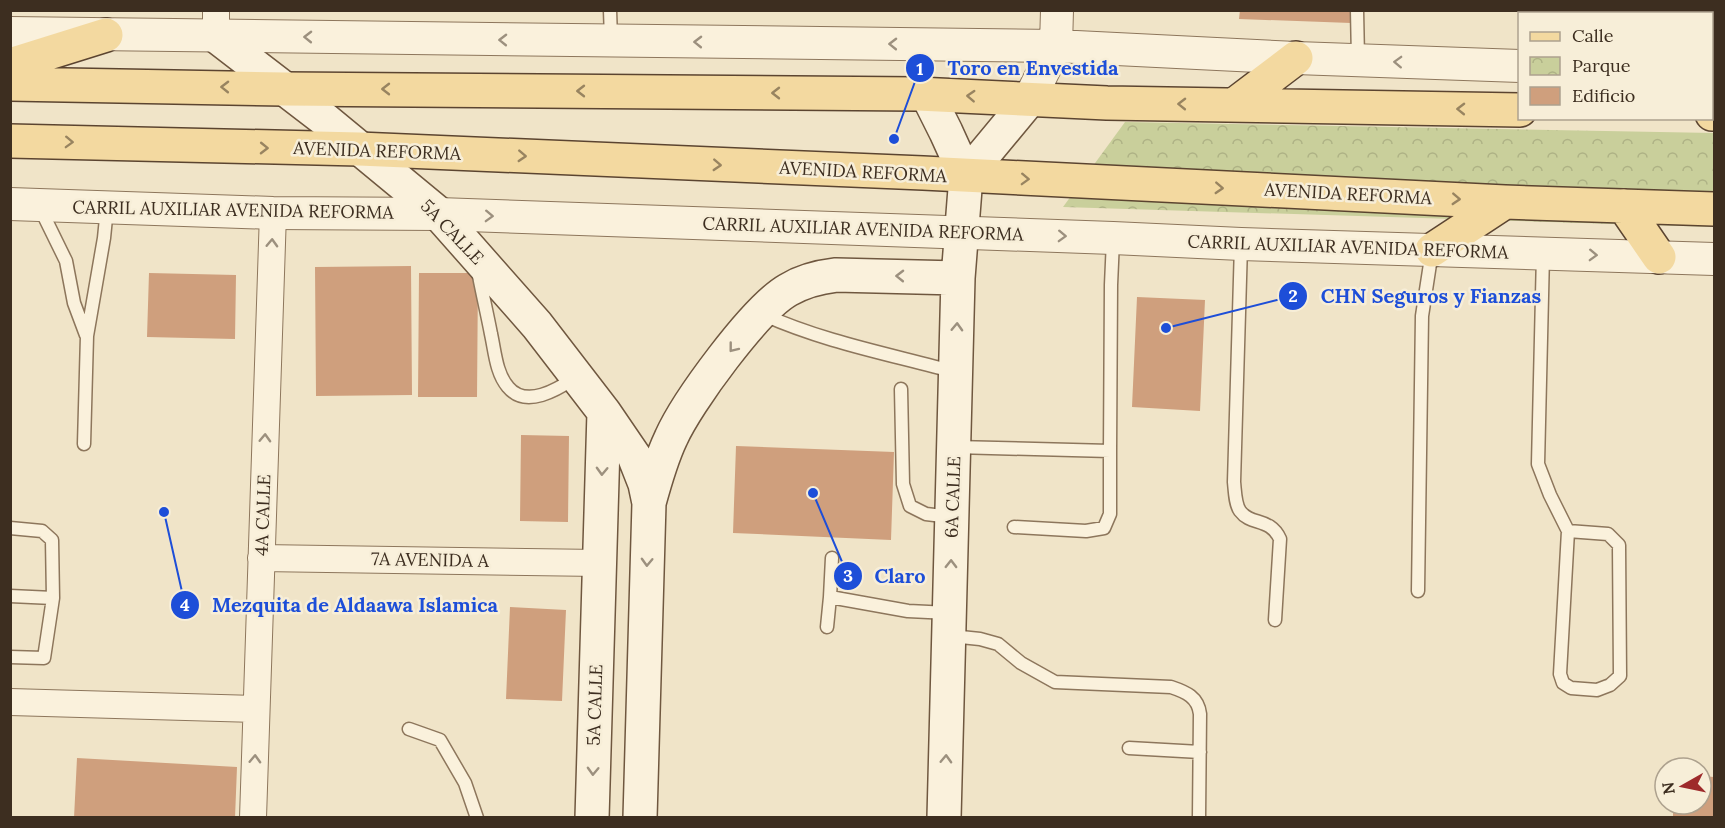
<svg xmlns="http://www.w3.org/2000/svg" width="1725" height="828" viewBox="0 0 1725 828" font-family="Lora,serif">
  <defs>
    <pattern id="park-crowns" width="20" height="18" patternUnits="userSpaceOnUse" patternTransform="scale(1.5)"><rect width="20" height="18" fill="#c9cf9b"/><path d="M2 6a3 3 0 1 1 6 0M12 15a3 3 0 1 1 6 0" fill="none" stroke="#aeb285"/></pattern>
  </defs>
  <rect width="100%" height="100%" fill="#f0e4c8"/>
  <path fill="url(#park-crowns)" d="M1125,122L1714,133V227L1063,207Z"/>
  <path fill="#cf9f7d" d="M1240,10H1351V23L1239,19Z
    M411,266L412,395L316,396L315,267Z
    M149,273L236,275L235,339L147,337Z
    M419,273H478L477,397H418Z
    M1137,297L1205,300L1200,411L1132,407Z
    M521,435L569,436L568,522L520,521Z
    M736,446L894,452L891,540L733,533Z
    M510,607L566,610L562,701L506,699Z
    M77,758L237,767L235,818H74Z
    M1701,776L1714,777V818H1673V804H1701Z"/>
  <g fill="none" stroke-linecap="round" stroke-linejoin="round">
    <defs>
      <path id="service" d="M610,10L611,39
        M1357,10L1358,59
        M40,208L66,261L74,303L86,335
        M1241,245L1234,482C1235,491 1235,504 1240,511C1251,526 1270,517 1280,539L1275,620
        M1543,254L1538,464L1550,495L1568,531L1560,674L1563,683L1571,688L1597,690L1610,685L1620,676L1619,545L1608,534L1568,531
        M478,271C482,292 487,313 491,334C495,352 496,373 508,387C526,409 558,389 575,378
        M762,314C824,342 889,354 955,372
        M901,389L903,484L910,506L926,514L951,517
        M84,444L87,336L104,238L107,208
        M955,447L1110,451L1111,285L1113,240
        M1014,527L1086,531L1104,528L1110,514V451
        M10,528L42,531L52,540L53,598L44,658L10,657
        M1418,591L1422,316L1432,251
        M10,596L53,598
        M830,597L832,558
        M827,627L830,597L908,611L949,613
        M951,636L980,639L998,644L1021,663L1055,682L1171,687C1186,692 1198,697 1200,714L1199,818
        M409,729L440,740L465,783L477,818
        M1129,748L1200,752"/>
      <path id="minor" d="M216,36V10
        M261,558L599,563
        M10,702L256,709
        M253,818L273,213"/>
      <path id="tertiary" d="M10,33L1056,46L1296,58L1520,66
        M1712,71H1714
        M1029,100L1056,46L1057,10
        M10,204L273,213L439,214L1113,238L1241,244L1714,259"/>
      <path id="secondary" d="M216,36L324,119L439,214L537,325L604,412L634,456L645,484L649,503
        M927,94L946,132L966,176L958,278L944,818
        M966,176L1029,100
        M592,818L604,412
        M640,818L649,503C655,481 661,459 671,438C687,402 755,309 788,290C803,281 819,277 836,275L958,278"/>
      <path id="primary" d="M10,65L106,35
        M10,84L284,89L918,94L1107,103L1520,110
        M1234,105L1296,58
        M1712,114H1714
        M10,141L359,149L923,173L1505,202L1714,209
        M1624,206L1659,257
        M1432,250L1505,202"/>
    </defs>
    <use href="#service" stroke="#8d765c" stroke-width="15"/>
    <use href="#minor" stroke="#8d765c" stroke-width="28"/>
    <use href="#tertiary" stroke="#8d765c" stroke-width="34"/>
    <use href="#secondary" stroke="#6f573f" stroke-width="36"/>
    <use href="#primary" stroke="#5b4430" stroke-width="36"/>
    <use href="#service" stroke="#faf1dc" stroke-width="12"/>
    <use href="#minor" stroke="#faf1dc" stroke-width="26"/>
    <use href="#tertiary" stroke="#faf1dc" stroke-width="32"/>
    <use href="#secondary" stroke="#faf1dc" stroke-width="33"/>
    <use href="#primary" stroke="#f3d9a0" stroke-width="33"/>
  </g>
  <defs><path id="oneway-chevron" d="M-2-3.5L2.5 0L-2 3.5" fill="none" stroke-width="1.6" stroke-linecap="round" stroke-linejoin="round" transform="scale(1.5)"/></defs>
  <g stroke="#9c907e">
    <use href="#oneway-chevron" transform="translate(308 37) rotate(-179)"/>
    <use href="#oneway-chevron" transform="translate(503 40) rotate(-179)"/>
    <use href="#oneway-chevron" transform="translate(698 42) rotate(-179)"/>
    <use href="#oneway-chevron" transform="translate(893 44) rotate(-179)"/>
    <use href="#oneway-chevron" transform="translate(1398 62) rotate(-178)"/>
    <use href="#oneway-chevron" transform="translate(489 216) rotate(2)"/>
    <use href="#oneway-chevron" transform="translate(1062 236) rotate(2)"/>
    <use href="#oneway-chevron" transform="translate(272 243) rotate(-88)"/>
    <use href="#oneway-chevron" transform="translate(1593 255) rotate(2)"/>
    <use href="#oneway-chevron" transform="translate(900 276) rotate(-179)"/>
    <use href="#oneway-chevron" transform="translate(957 327) rotate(-88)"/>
    <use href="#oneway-chevron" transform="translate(733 348) rotate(128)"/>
    <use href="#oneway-chevron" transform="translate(265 438) rotate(-88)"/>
    <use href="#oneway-chevron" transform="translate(602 471) rotate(92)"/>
    <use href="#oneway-chevron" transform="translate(647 562) rotate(92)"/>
    <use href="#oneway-chevron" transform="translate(951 564) rotate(-89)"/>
    <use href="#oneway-chevron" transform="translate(255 759) rotate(-88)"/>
    <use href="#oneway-chevron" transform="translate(946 759) rotate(-88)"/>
    <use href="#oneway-chevron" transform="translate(593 771) rotate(92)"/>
  </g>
  <g stroke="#988460">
    <use href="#oneway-chevron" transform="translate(225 87) rotate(-179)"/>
    <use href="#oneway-chevron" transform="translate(386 89) rotate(-180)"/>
    <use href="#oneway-chevron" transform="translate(581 91) rotate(-180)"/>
    <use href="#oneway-chevron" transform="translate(776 93) rotate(-180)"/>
    <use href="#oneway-chevron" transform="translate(971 96) rotate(-177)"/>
    <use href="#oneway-chevron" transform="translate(1182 104) rotate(-179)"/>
    <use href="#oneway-chevron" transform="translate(1461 109) rotate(-179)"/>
    <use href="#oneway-chevron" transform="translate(69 142) rotate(2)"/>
    <use href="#oneway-chevron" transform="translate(264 148) rotate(1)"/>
    <use href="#oneway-chevron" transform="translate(522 156) rotate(3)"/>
    <use href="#oneway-chevron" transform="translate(717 165) rotate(3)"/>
    <use href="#oneway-chevron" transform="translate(1025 179) rotate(2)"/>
    <use href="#oneway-chevron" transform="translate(1219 188) rotate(3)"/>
    <use href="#oneway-chevron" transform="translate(1456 199) rotate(3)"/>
  </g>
  <g text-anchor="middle" stroke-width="5" stroke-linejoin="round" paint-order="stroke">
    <g font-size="18" fill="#3d2e20" stroke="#f7eed8">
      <text transform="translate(377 151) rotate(2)" y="6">AVENIDA REFORMA</text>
      <text transform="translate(863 172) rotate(3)" y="6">AVENIDA REFORMA</text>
      <text transform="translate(1348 194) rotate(3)" y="6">AVENIDA REFORMA</text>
      <text transform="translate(233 210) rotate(1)" y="6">CARRIL AUXILIAR AVENIDA REFORMA</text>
      <text transform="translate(863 229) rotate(2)" y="6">CARRIL AUXILIAR AVENIDA REFORMA</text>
      <text transform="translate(452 232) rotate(46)" y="6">5A CALLE</text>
      <text transform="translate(1348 247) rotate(2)" y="6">CARRIL AUXILIAR AVENIDA REFORMA</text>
      <text transform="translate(953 497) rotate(-88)" y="6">6A CALLE</text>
      <text transform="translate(263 515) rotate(-88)" y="6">4A CALLE</text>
      <text transform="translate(430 560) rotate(1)" y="6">7A AVENIDA A</text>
      <text transform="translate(595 705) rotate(-88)" y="6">5A CALLE</text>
    </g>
  </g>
  <path fill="none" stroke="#1d4ed8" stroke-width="2" d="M894 139L920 68M1166 328L1293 296M813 493L848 576M164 512L185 605"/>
  <g fill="#1d4ed8" stroke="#f7eed8" stroke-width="2">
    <circle cx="894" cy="139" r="6"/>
    <circle cx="1166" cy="328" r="6"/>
    <circle cx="813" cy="493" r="6"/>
    <circle cx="164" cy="512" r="6"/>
    <circle cx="920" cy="68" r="15"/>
    <circle cx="1293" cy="296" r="15"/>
    <circle cx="848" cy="576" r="15"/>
    <circle cx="185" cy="605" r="15"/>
  </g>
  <g font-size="18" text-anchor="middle" font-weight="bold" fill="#fff">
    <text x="920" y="75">1</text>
    <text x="1293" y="302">2</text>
    <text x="848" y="582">3</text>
    <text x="185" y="611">4</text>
  </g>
  <g font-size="20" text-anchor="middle" font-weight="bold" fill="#1d4ed8" stroke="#f7eed8" stroke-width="5" stroke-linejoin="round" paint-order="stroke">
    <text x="1033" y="75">Toro en Envestida</text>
    <text x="1431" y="303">CHN Seguros y Fianzas</text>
    <text x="900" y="583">Claro</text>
    <text x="355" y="612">Mezquita de Aldaawa Islamica</text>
  </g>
  <rect width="1725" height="828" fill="none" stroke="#3d2e20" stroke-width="24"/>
  <rect x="1518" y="12" width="195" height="108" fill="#f7eed8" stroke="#ada18e" stroke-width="1.5"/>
  <rect x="1530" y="32" width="30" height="9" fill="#f3d9a0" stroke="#ada18e" stroke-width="1.5"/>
  <text x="1572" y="42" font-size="18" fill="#3d2e20">Calle</text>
  <rect x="1530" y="57" width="30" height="18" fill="url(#park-crowns)" stroke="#ada18e" stroke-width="1.5"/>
  <text x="1572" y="72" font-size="18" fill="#3d2e20">Parque</text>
  <rect x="1530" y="87" width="30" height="18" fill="#cf9f7d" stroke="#ada18e" stroke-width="1.5"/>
  <text x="1572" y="102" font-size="18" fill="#3d2e20">Edificio</text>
  <g transform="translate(1683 786) rotate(261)"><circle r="28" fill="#f7eed8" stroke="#ada18e" stroke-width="1.5"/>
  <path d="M0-4.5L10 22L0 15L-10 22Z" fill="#9e2a2b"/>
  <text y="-9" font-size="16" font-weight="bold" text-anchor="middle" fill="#3d2e20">N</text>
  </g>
</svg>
